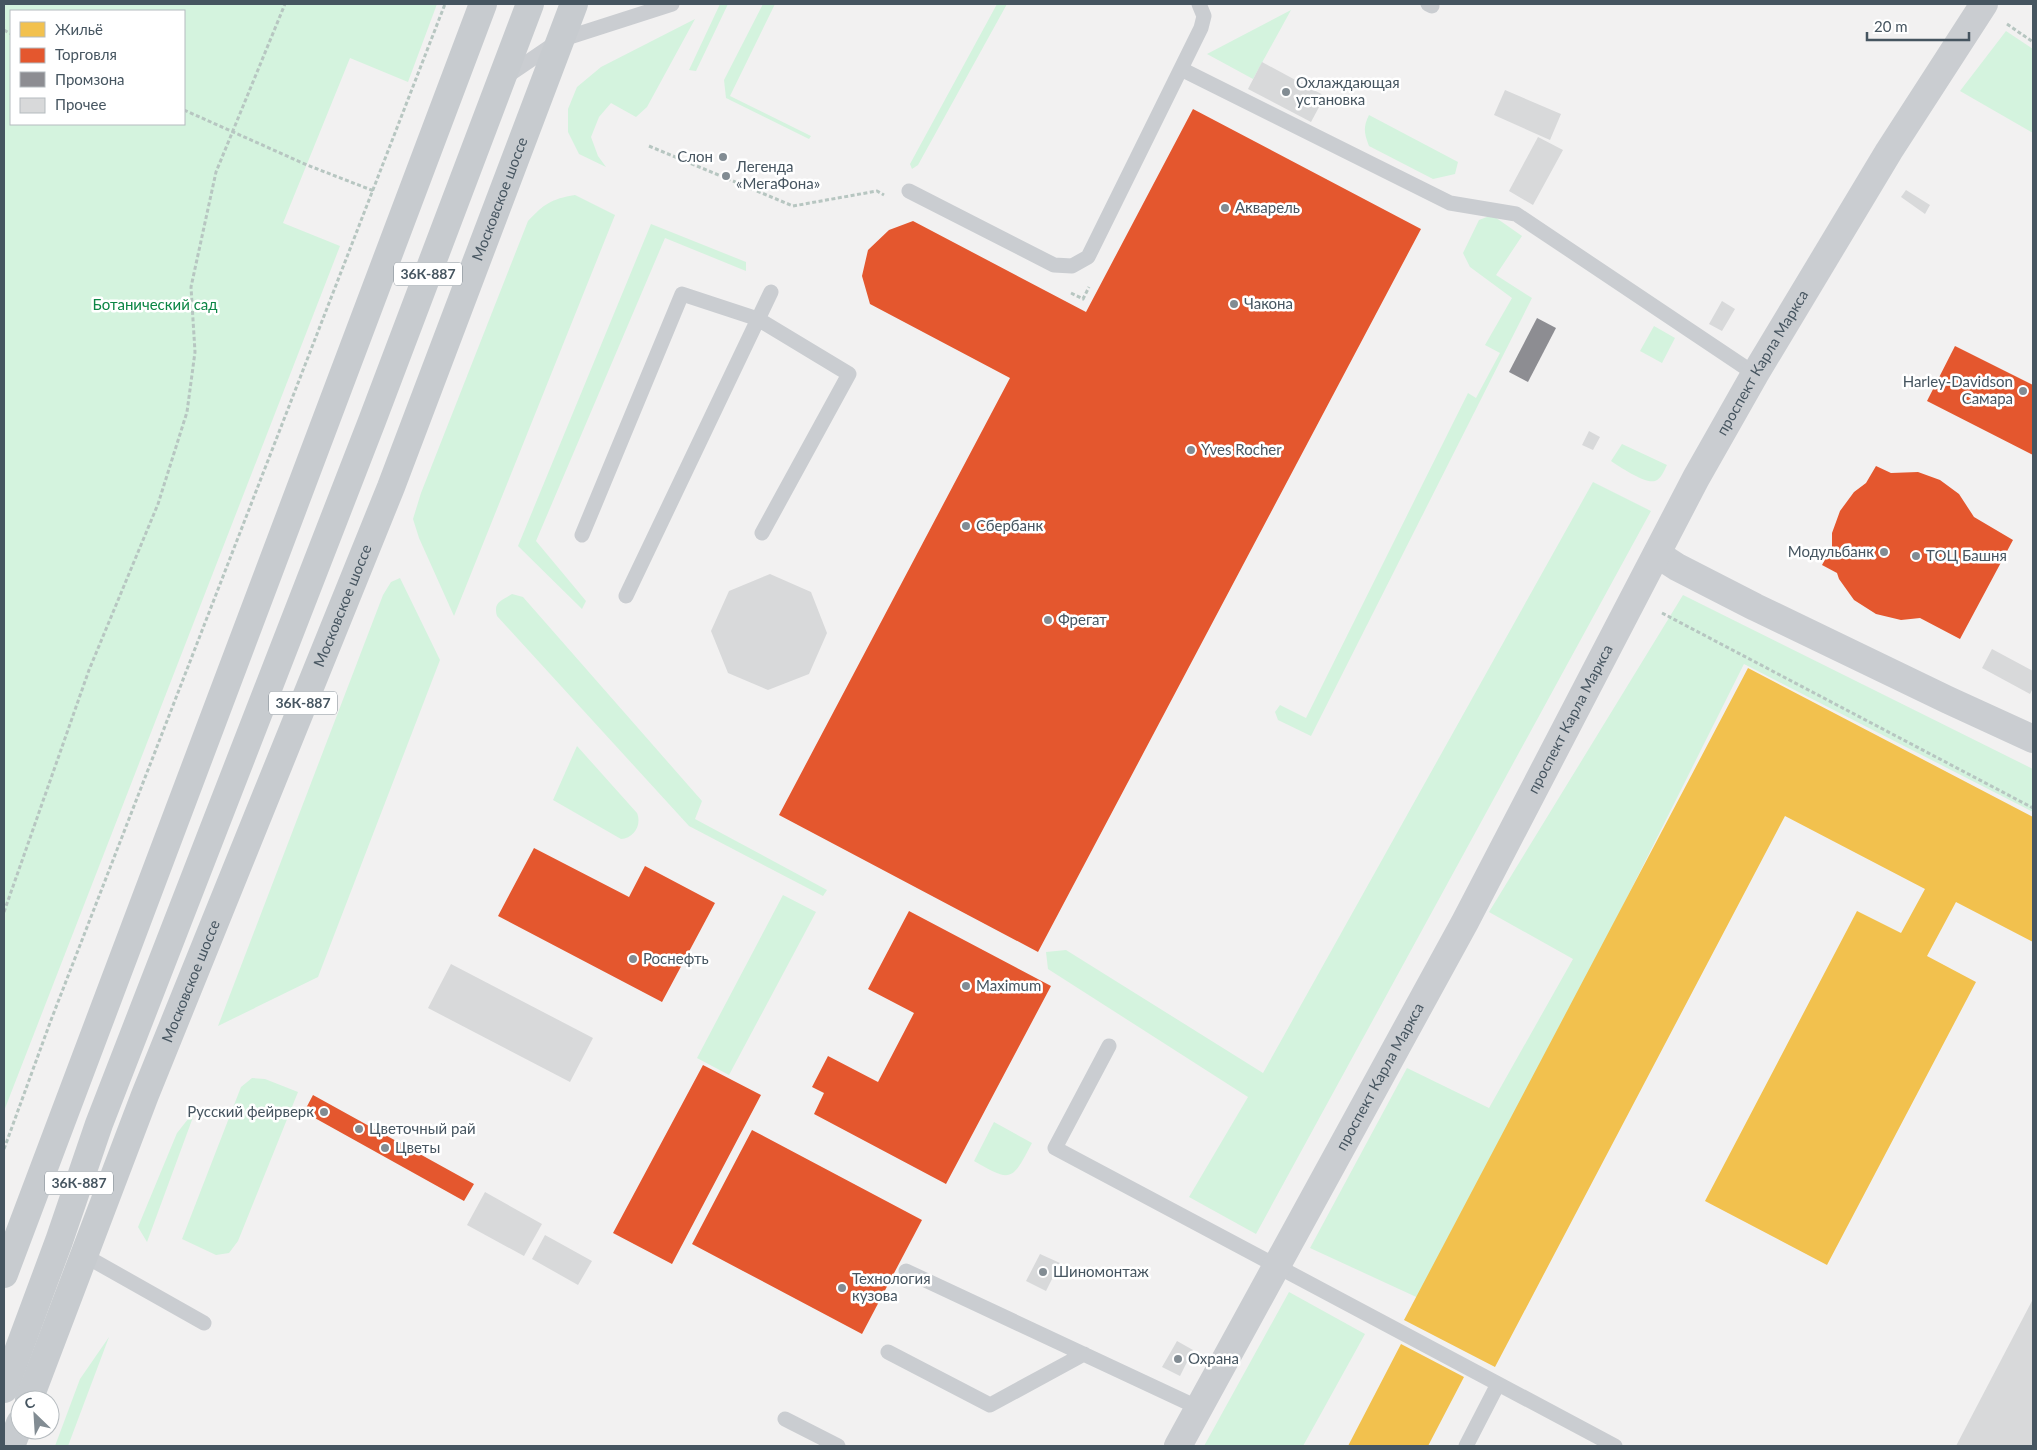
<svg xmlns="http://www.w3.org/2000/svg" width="2037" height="1450" viewBox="0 0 2037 1450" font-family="Lato,sans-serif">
  <rect width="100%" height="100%" fill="#f2f1f1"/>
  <path fill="#d4f3de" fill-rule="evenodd" d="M4,4H437L408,82L350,58L283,223L340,246L4,1111ZM11,11H184V124H11Z
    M720,4H728L696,71L689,70Z
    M763,4H775L730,96L811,136L809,139L726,98L724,80Z
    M997,4H1007L918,165L912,169L910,164Z
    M1291,10L1253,79L1207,54Z
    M695,19L647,107L636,117L611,103L599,117L591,137L598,156L606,167L579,154L568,132V109L577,87L601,67Z
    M2006,31L2033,49V133L1960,91Z
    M1369,115L1458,162L1455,174L1433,179L1369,146C1364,133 1363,127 1369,115Z
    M575,195L615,215L454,616L419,538L413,519L421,493L528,221C544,204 551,199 575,195Z
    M1492,215L1522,236L1496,275L1532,298L1311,736L1278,720L1275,712L1280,705L1306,718L1468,393L1476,398L1500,353L1485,345L1512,298L1470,267L1463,253L1479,220Z
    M651,224L746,262V271L665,238L536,541L586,601L582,609L518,546Z
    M1654,326L1675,338L1662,363L1640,351Z
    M1622,444L1667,465C1664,471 1661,479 1655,481C1645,484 1620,467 1611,461Z
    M1593,482L1651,511L1256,1234L1189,1197L1248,1097L1048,969L1046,952L1066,950L1263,1073Z
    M400,578L440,660L318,977L218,1026L383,595L391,582Z
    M512,594L523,597L702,801L695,819L827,890L823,896L689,826L497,616C493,602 501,601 512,594Z
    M1683,595L2033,769V812L1744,664L1425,1301L1310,1248L1407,1068L1489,1108L1573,959L1489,912Z
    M577,746L637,813C642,825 634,838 621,839L553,800Z
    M783,895L816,912L729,1075L697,1058Z
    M252,1078L265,1079L298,1092L238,1241L229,1253L216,1255L182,1239L241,1087Z
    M196,1109L147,1242L138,1227L177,1133Z
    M994,1122L1032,1143C1012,1181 1012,1183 974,1161Z
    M1289,1292L1365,1334L1303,1446H1204Z
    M109,1337L68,1446H55L80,1379Z"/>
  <path fill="#f2c14e" d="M1748,668L2033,817V942L1956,902L1927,956L1976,982L1827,1265L1705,1201L1857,911L1901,933L1925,889L1785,816L1495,1367L1404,1320Z
    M1401,1344L1464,1377L1428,1446H1348Z"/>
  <path fill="#e4572e" d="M1193,109L1421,229L1038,952L779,815L1010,378L870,304L862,276L868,250L889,230L913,221L1086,312Z
    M1955,346L2033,385V455L1927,401Z
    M1876,466L1891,473L1918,472L1940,480L1959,494L1974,517L2013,540L1960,639L1920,618L1901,620L1876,614L1854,600L1839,579L1837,573L1822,565L1832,547V533L1840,511L1854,492L1866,483Z
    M534,848L629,897L645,866L715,903L662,1002L498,916Z
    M909,911L1051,986L946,1184L814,1114L824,1093L812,1087L828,1056L878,1082L914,1013L868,989Z
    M703,1065L761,1095L672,1264L613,1233Z
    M313,1095L474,1184L464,1201L304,1112Z
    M752,1130L922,1220L862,1334L692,1244Z"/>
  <path fill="#8d8d92" d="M1537,318L1556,328L1528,382L1509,372Z"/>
  <path fill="#d8d9da" d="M1262,62L1325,96L1311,122L1248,89Z
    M1505,90L1561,114L1550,140L1494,115Z
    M1538,137L1563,150L1533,205L1509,191Z
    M1906,190L1930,205L1925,214L1901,197Z
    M1722,301L1735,309L1722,331L1709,324Z
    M1589,431L1600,437L1593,450L1582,445Z
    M770,574L811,592L827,633L809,674L768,690L728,673L711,631L729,591Z
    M1992,649L2033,671V688L2030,694L1982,668Z
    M451,964L593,1038L570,1082L428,1008Z
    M485,1192L542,1224L524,1256L467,1225Z
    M545,1235L592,1261L578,1285L532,1259Z
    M1040,1254L1060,1263L1046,1291L1026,1281Z
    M2033,1299V1446H1956Z
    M1177,1341L1193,1350L1180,1376L1162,1367Z"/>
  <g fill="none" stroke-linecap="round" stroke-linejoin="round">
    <path stroke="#b7c6c1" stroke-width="3" stroke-dasharray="4 2.5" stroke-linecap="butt" d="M2007,24L2033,42
      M4,30L11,34
      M184,110L307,165L374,191
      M649,146L793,206L877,191L884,195
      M1071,293L1083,299L1089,287
      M1662,613L2033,808
      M4,912L89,670L158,504L187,412L195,352L191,287L216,172L285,4
      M4,1149L51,1020L445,4"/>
    <path stroke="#cacdd1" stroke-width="15" d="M1428,4L1432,6
      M1181,69L1450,203L1516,214L1755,374
      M504,78L560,40L672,4
      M909,191L1054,265L1072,266L1088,257L1201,28L1204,16L1199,4
      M582,535L682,294L758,319L849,374L762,533
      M626,596L771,292
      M1109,1046L1055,1148L1615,1446
      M80,1253L204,1323
      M906,1271L1199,1408
      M888,1352L990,1405L1084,1354
      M785,1419L838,1446
      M1466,1446L1498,1384"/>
    <g stroke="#cacdd1" stroke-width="28">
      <path d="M1657,554L1677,567L1755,607L1948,700L2033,739"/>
      <path id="s1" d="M1178,1446L1465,922L1696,478L1755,374L1889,151L1984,4"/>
    </g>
    <g stroke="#c7cbcf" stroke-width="28">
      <path d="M4,1274L483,4"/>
      <path d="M4,1389L59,1241L99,1124L372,421L530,4"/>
      <path id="s2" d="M29,1400L145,1095L391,487L574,4"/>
      <path d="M11,1446L20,1423"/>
    </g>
  </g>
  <g fill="#828c93" stroke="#fff" stroke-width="2">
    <circle cx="1286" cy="92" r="5"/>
    <circle cx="723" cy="157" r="5"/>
    <circle cx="726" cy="176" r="5"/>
    <circle cx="1225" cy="208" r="5"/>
    <circle cx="1234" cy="304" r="5"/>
    <circle cx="2023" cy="391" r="5"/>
    <circle cx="1191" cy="450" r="5"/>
    <circle cx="966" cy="526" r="5"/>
    <circle cx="1884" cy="552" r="5"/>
    <circle cx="1916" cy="556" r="5"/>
    <circle cx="1048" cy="620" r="5"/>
    <circle cx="633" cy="959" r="5"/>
    <circle cx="966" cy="986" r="5"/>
    <circle cx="324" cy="1112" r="5"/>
    <circle cx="359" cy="1129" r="5"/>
    <circle cx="385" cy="1148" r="5"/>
    <circle cx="1043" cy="1272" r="5"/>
    <circle cx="842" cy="1288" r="5"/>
    <circle cx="1178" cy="1359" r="5"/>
  </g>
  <g text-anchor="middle" stroke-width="5" stroke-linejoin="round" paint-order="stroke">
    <g fill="#fff" stroke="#7e8890" stroke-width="1">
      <rect x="394" y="262.5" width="68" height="23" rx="4"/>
      <rect x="269" y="691.5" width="68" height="23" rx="4"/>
      <rect x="45" y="1171.5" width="68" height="23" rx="4"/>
    </g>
    <g font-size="14" font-weight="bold" fill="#465560">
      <text x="428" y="279">36К-887</text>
      <text x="303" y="708">36К-887</text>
      <text x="79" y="1188">36К-887</text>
    </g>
    <g font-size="15" fill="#465560" stroke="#fff" text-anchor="start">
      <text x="1296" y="88">Охлаждающая<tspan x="1296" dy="17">установка</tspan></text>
      <text x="713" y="162" text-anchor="end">Слон</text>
      <text x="736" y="172">Легенда<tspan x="736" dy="17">«МегаФона»</tspan></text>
      <text x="1235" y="213">Акварель</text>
      <text x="1244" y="309">Чакона</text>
      <text x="2013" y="387" text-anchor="end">Harley-Davidson<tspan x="2013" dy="17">Самара</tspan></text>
      <text x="1201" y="455">Yves Rocher</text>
      <text x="976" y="531">Сбербанк</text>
      <text x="1874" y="557" text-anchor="end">Модульбанк</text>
      <text x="1926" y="561">ТОЦ Башня</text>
      <text x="1058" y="625">Фрегат</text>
      <text x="643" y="964">Роснефть</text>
      <text x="976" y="991">Maximum</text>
      <text x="314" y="1117" text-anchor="end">Русский фейрверк</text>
      <text x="369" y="1134">Цветочный рай</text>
      <text x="395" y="1153">Цветы</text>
      <text x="1053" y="1277">Шиномонтаж</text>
      <text x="852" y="1284">Технология<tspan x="852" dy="17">кузова</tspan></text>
      <text x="1188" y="1364">Охрана</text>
    </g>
    <g font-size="15" fill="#465560" stroke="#fff">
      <text dy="5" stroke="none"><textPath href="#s2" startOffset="1290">Московское шоссе</textPath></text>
      <text dy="5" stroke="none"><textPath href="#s1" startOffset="1231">проспект Карла Маркса</textPath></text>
      <text dy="5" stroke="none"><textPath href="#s2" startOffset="854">Московское шоссе</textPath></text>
      <text dy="5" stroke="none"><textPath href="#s1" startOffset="826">проспект Карла Маркса</textPath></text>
      <text dy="5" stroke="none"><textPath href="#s2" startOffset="449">Московское шоссе</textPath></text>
      <text dy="5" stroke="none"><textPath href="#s1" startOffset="421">проспект Карла Маркса</textPath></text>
    </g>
    <g font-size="15" fill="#0c8645" stroke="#fff">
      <text x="155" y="310">Ботанический сад</text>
    </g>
  </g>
  <rect width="2037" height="1450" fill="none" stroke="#465560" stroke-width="10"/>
  <rect x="10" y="10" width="175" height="115" fill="#ffffff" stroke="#b5bbbf"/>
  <rect x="20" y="22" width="25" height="15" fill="#f2c14e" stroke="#b5bbbf"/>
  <text x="55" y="35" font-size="15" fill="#465560">Жильё</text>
  <rect x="20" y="48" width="25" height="15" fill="#e4572e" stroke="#b5bbbf"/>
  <text x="55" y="60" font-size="15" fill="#465560">Торговля</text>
  <rect x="20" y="72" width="25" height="15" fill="#8d8d92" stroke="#b5bbbf"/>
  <text x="55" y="85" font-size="15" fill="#465560">Промзона</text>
  <rect x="20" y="98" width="25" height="15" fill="#d8d9da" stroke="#b5bbbf"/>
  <text x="55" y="110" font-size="15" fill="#465560">Прочее</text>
  <g transform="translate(35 1415) rotate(335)"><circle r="24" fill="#ffffff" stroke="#b5bbbf"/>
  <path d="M0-4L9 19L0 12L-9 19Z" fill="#828c93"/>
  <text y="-8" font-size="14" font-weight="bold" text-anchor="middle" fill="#465560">С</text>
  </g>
  <path d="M1867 32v8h102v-8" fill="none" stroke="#465560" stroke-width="2.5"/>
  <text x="1874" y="32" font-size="15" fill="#465560" stroke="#ffffff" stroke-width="4" paint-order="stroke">20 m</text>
</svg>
